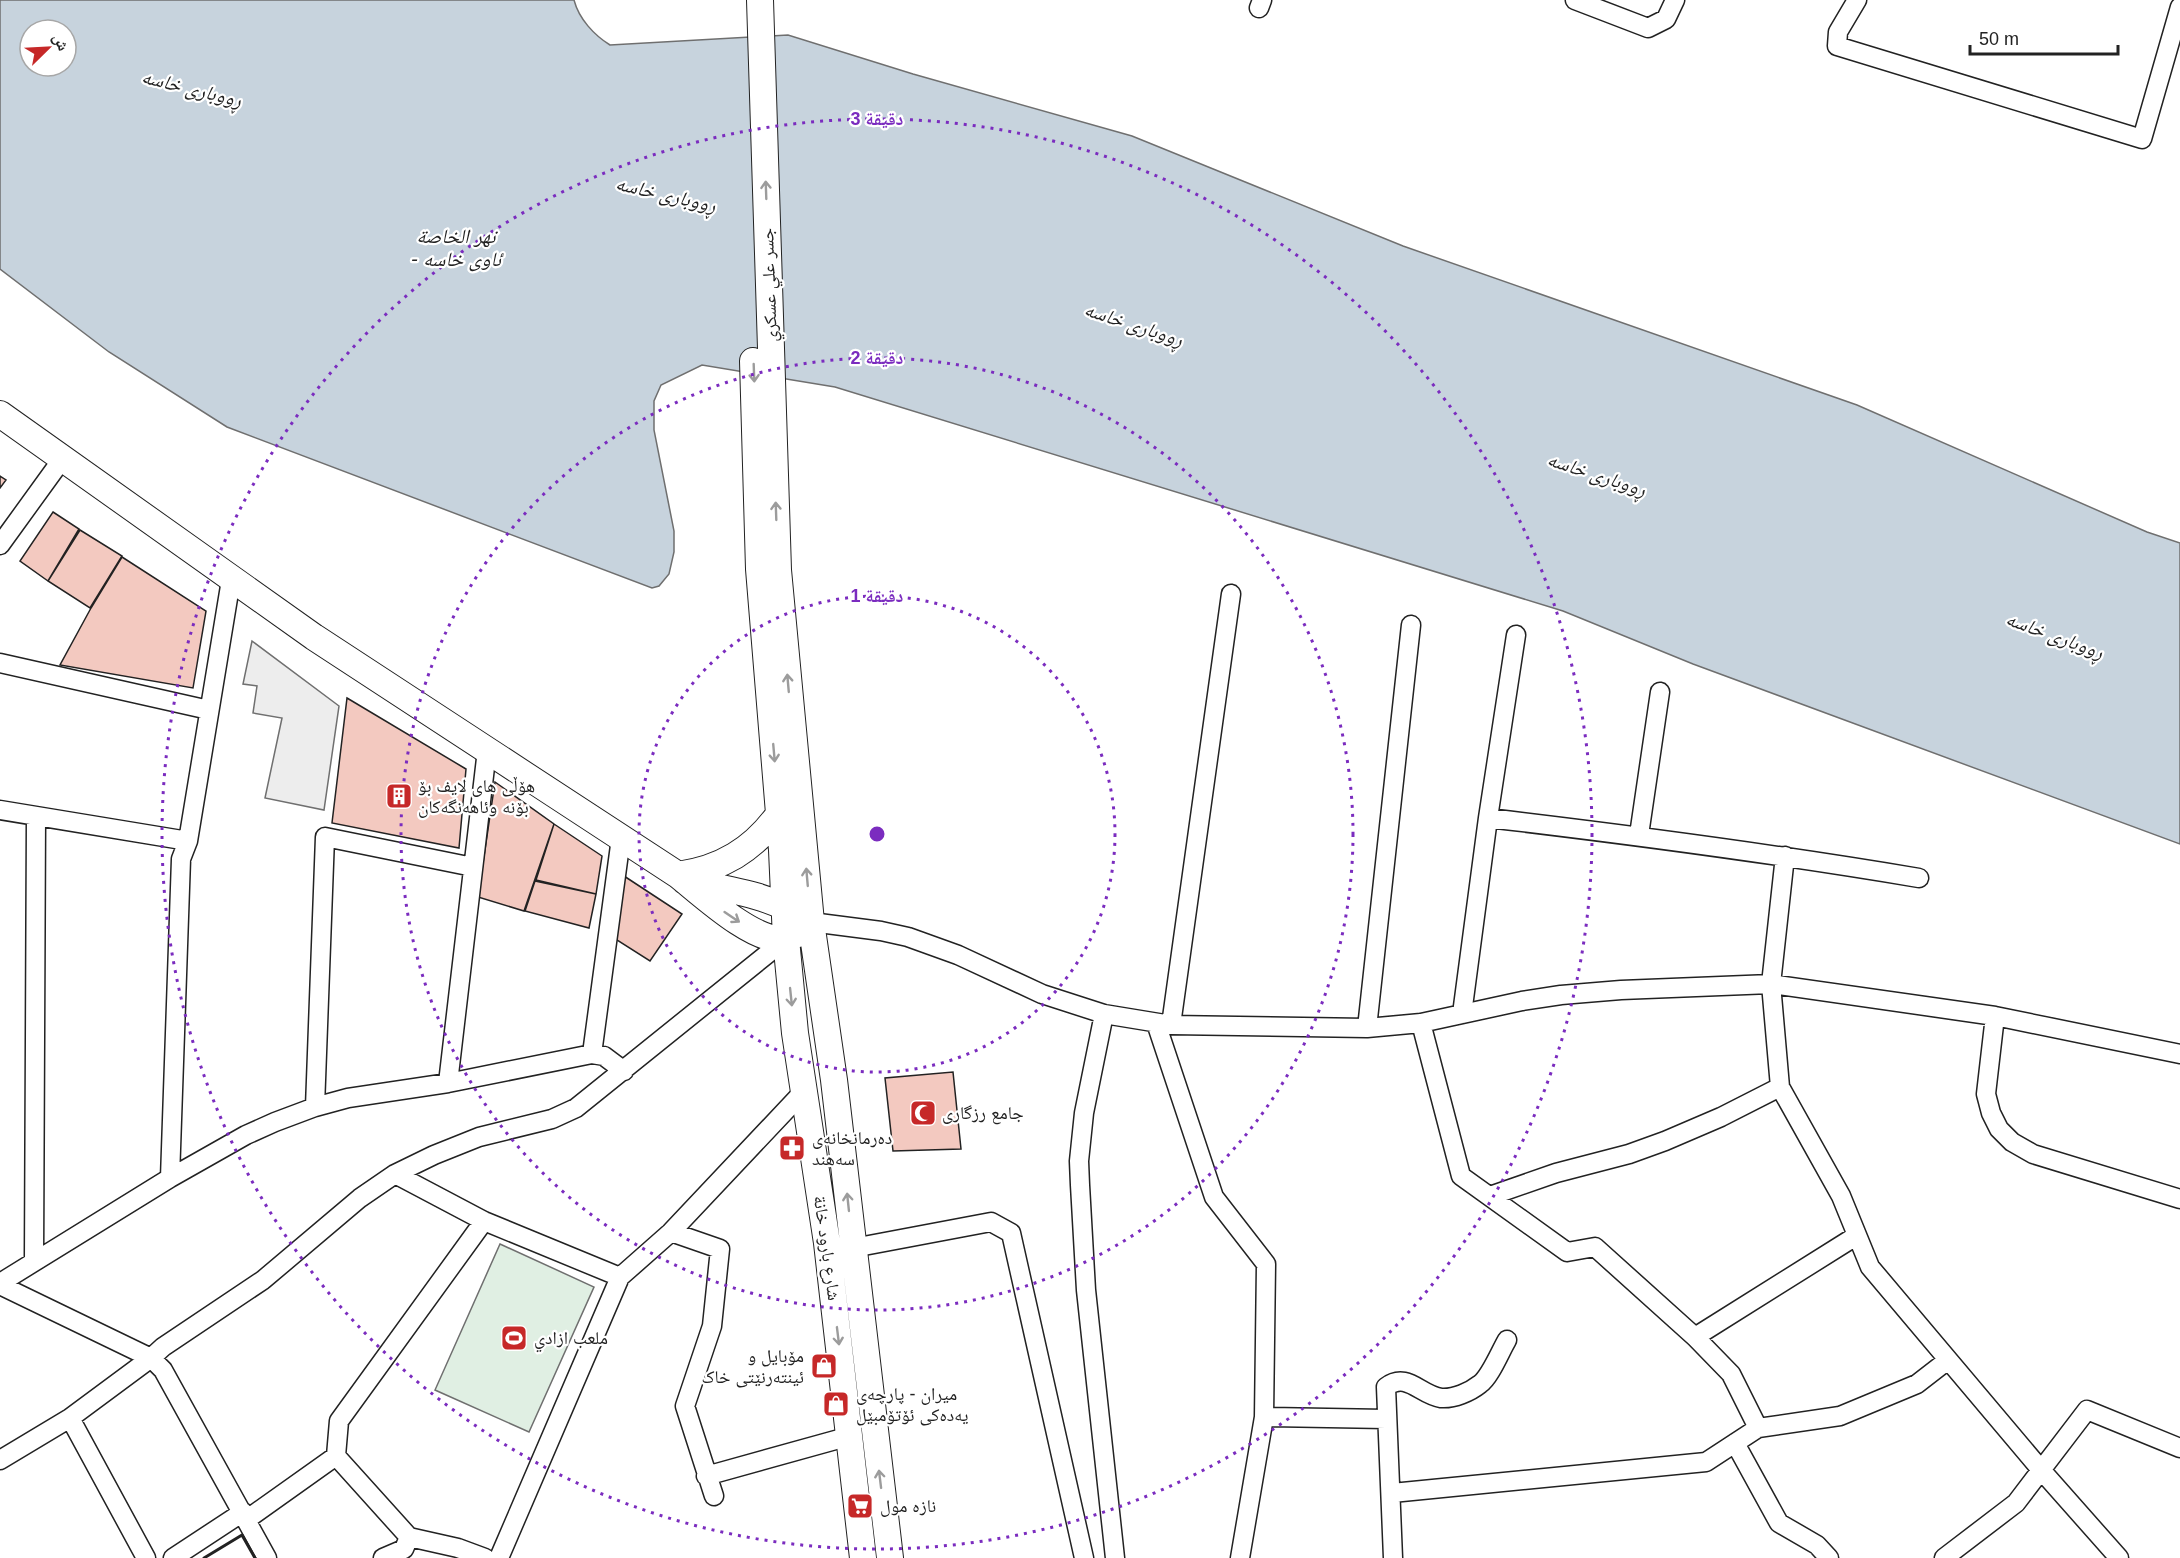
<svg xmlns="http://www.w3.org/2000/svg" width="2180" height="1558" viewBox="0 0 2180 1558" font-family="Helvetica,'Noto Naskh Arabic',sans-serif">
  <rect width="100%" height="100%" fill="#fff"/>
  <path fill="#e0efe3" stroke="#6f6f6f" stroke-width="1.5" d="M500,1244L594,1287L529,1432L435,1390Z"/>
  <path fill="#ededed" stroke="#6f6f6f" stroke-width="1.5" d="M252,641L339,706L324,810L265,798L282,718L253,713L257,686L243,684Z"/>
  <path fill="#c7d3dd" stroke="#6f6f6f" stroke-width="1.5" fill-rule="evenodd" d="M0,0H574C579,19 594,35 610,45L788,35L913,74L1132,136L1403,246L1857,405L2147,532L2180,543V844L1693,664L1563,611L835,387L702,365L661,385L654,401V430L674,531V552L669,574L659,586L652,588L227,427L109,352L0,269ZM30,30H66V66H30Z"/>
  <path fill="#f3c9c0" stroke="#222" stroke-width="1.5" d="M0,476L6,480L0,488Z
    M53,512L79,529L48,581L20,561Z
    M80,530L122,556L90,608L48,581Z
    M122,557L206,611L193,688L60,665L91,608Z
    M347,698L466,769L459,848L332,823Z
    M495,782L554,824L524,911L478,897Z
    M554,824L602,856L596,894L536,880Z
    M624,876L682,914L650,961L609,935Z
    M535,881L596,894L589,928L525,911Z
    M953,1072L961,1149L893,1151L885,1078Z"/>
  <g fill="none" stroke-linecap="round" stroke-linejoin="round">
    <defs>
      <path id="street" d="M1575,0L1648,28L1666,19L1675,0
        M1857,0L1838,32L1837,46L2142,139L2180,7
        M1259,8L1262,0
        M0,545L63,458
        M0,663L209,710
        M0,810L188,841
        M1488,818C1632,835 1776,854 1919,878
        M1639,835L1660,692
        M1785,856L1771,984L1780,1087L1841,1196L1870,1267L2042,1471L2119,1558
        M811,922L881,931L908,937L958,955L1042,994L1104,1014L1171,1025L1367,1028L1421,1023L1522,1001L1561,995L1621,990L1771,984L1995,1016L2180,1054
        M1104,1014L1084,1113L1079,1161L1080,1185L1086,1290L1115,1558
        M1462,1014L1488,818L1516,635
        M1995,1016L1986,1094L1991,1113L1999,1129L2012,1142L2033,1154L2180,1199
        M1156,1023L1214,1197L1266,1264L1264,1417L1240,1558
        M1421,1023L1461,1176L1567,1252L1595,1247L1695,1337L1856,1236
        M1171,1025L1231,594
        M1367,1028L1411,625
        M592,1054L621,838
        M448,1083L487,750
        M315,1107L325,837L473,867
        M395,1174L484,1221L620,1277
        M170,1178L181,859L188,841L231,580
        M1490,1196L1556,1173L1629,1154L1665,1141L1721,1117L1780,1087
        M671,1232L720,1249L712,1326L685,1406L714,1496
        M853,1248L991,1222L1011,1233L1084,1558
        M34,1261L36,816
        M0,1283L170,1178L246,1135L275,1122L315,1107L348,1098L448,1083L592,1054L604,1056L624,1071
        M0,1285L151,1358L163,1370L267,1558
        M1695,1337L1731,1374L1758,1428
        M1264,1417L1386,1419
        M70,1418L146,1558
        M1735,1443L1779,1523L1817,1545L1829,1558
        M0,1460L70,1418L151,1358L163,1347L263,1280L360,1198L395,1174L434,1155L479,1137L552,1119L576,1108L786,939
        M706,1476L850,1436
        M1392,1493L1706,1462L1758,1428L1840,1416L1917,1384L1948,1360
        M246,1520L336,1456
        M409,1537L458,1548L485,1558
        M173,1558L243,1512
        M383,1558L404,1549L409,1537L336,1456L339,1421L484,1221
        M499,1558L620,1277L671,1232L804,1091
        M1393,1558L1386,1387C1407,1371 1420,1395 1441,1398C1454,1399 1470,1392 1480,1384C1490,1377 1500,1352 1507,1340
        M1944,1558L2016,1503L2087,1410L2180,1448"/>
      <path id="secondary" d="M760,0L778,570L811,922L834,1080L890,1558
        M753,361L759,569L782,850L786,939L795,1033L827,1243L863,1558
        M0,414L314,637L678,875C702,894 753,942 784,939C794,938 804,929 811,922C776,896 728,889 685,881
        M678,875C721,869 753,850 779,814"/>
    </defs>
    <use href="#street" stroke="#222" stroke-width="21"/>
    <use href="#secondary" stroke="#222" stroke-width="28"/>
    <use href="#street" stroke="#fff" stroke-width="18"/>
    <use href="#secondary" stroke="#fff" stroke-width="26"/>
    <path stroke="#222" stroke-width="3" d="M204,1558L242,1535L255,1558"/>
  </g>
  <defs><path id="oneway-shaft" d="M-6 0H5M1.5-3L5.5 0L1.5 3" fill="none" stroke-width="1.6" stroke-linecap="round" stroke-linejoin="round" transform="scale(1.5)"/></defs>
  <g stroke="#9c9c9c">
    <use href="#oneway-shaft" transform="translate(766 190) rotate(-92)"/>
    <use href="#oneway-shaft" transform="translate(754 373) rotate(88)"/>
    <use href="#oneway-shaft" transform="translate(776 511) rotate(-92)"/>
    <use href="#oneway-shaft" transform="translate(788 683) rotate(-95)"/>
    <use href="#oneway-shaft" transform="translate(774 753) rotate(85)"/>
    <use href="#oneway-shaft" transform="translate(807 877) rotate(-95)"/>
    <use href="#oneway-shaft" transform="translate(732 917) rotate(34)"/>
    <use href="#oneway-shaft" transform="translate(791 997) rotate(84)"/>
    <use href="#oneway-shaft" transform="translate(848 1202) rotate(-96)"/>
    <use href="#oneway-shaft" transform="translate(838 1336) rotate(83)"/>
    <use href="#oneway-shaft" transform="translate(880 1479) rotate(-97)"/>
  </g>
  <g fill="none" stroke="#7b2cbf" stroke-width="3" stroke-dasharray="3 6">
    <circle cx="877" cy="834" r="238"/>
    <circle cx="877" cy="834" r="476"/>
    <circle cx="877" cy="834" r="715"/>
  </g>
  <defs>
    <symbol id="building-square" viewBox="-11 -11 22 22"><rect x="-9" y="-9" width="18" height="18" rx="4" fill="#c62828" stroke="#fff"/><path d="M-4-6H4V6H1V3H-1V6H-4ZM-2.5-4.3h1.7v1.8h-1.7ZM.8-4.3h1.7v1.8H.8ZM-2.5-1h1.7V.8h-1.7ZM.8-1h1.7V.8H.8Z" fill="#fff"/></symbol>
    <symbol id="mosque-square" viewBox="-11 -11 22 22"><rect x="-9" y="-9" width="18" height="18" rx="4" fill="#c62828" stroke="#fff"/><path d="M3.5-4.9A6 6 0 1 0 3.5 4.9A5 5 0 1 1 3.5-4.9Z" fill="#fff"/></symbol>
    <symbol id="pharmacy-square" viewBox="-11 -11 22 22"><rect x="-9" y="-9" width="18" height="18" rx="4" fill="#c62828" stroke="#fff"/><path d="M-2-6h4v4h4v4h-4v4h-4v-4h-4v-4h4Z" fill="#fff"/></symbol>
    <symbol id="stadium-square" viewBox="-11 -11 22 22"><rect x="-9" y="-9" width="18" height="18" rx="4" fill="#c62828" stroke="#fff"/><path d="M0-5a6.5 5 0 1 0 0 10a6.5 5 0 1 0 0-10ZM-3.5-1.8h7v3.6h-7Z" fill="#fff"/></symbol>
    <symbol id="shop-square" viewBox="-11 -11 22 22"><rect x="-9" y="-9" width="18" height="18" rx="4" fill="#c62828" stroke="#fff"/><path d="M-5-2.5h2.3a2.7 3.5 0 0 1 5.4 0H5L5.5 6h-11ZM-1.5-2.5h3a1.5 2.3 0 0 0-3 0Z" fill="#fff"/></symbol>
    <symbol id="supermarket-square" viewBox="-11 -11 22 22"><rect x="-9" y="-9" width="18" height="18" rx="4" fill="#c62828" stroke="#fff"/><path d="M-6-5.5h2.5l.6 2H6L4.5 2H-2.5L-4.4-4H-6ZM-1.5 3.2a1.3 1.3 0 1 0 .1 0ZM3 3.2a1.3 1.3 0 1 0 .1 0Z" fill="#fff"/></symbol>
  </defs>
  <g fill-rule="evenodd">
    <use href="#building-square" x="384" y="781" width="30" height="30"/>
    <use href="#mosque-square" x="908" y="1098" width="30" height="30"/>
    <use href="#pharmacy-square" x="777" y="1133" width="30" height="30"/>
    <use href="#stadium-square" x="499" y="1323" width="30" height="30"/>
    <use href="#shop-square" x="809" y="1351" width="30" height="30"/>
    <use href="#shop-square" x="821" y="1389" width="30" height="30"/>
    <use href="#supermarket-square" x="845" y="1491" width="30" height="30"/>
  </g>
  <g text-anchor="middle" stroke-width="4.5" stroke-linejoin="round" paint-order="stroke">
    <g font-size="18" fill="#222" stroke="#fff">
      <text transform="translate(769 285) rotate(-92)" y="6">جسر علي عسكري</text>
      <text transform="translate(827 1248) rotate(82)" y="6">شارع بارود خانة</text>
    </g>
    <g font-size="18" fill="#222" stroke="#fff" text-anchor="start">
      <text x="418" y="792">هۆڵی های لایف بۆ<tspan x="418" dy="21">بۆنە وئاهەنگەکان</tspan></text>
      <text x="942" y="1119">جامع رزگاری</text>
      <text x="812" y="1144">دەرمانخانەی<tspan x="812" dy="21">سەهند</tspan></text>
      <text x="534" y="1344">ملعب ازادي</text>
      <text x="804" y="1362" text-anchor="end">مۆبایل و<tspan x="804" dy="21">ئینتەرنێتی خاک</tspan></text>
      <text x="856" y="1400">میران - پارچەی<tspan x="856" dy="21">یەدەکی ئۆتۆمبێل</tspan></text>
      <text x="880" y="1512">نازه مول</text>
    </g>
    <g font-size="20" font-style="italic" fill="#222" stroke="#fff">
      <text transform="translate(192 88) rotate(14)" y="7">ڕووباری خاسە</text>
      <text transform="translate(666 194) rotate(13)" y="7">ڕووباری خاسە</text>
      <text x="456" y="243">نهر الخاصة<tspan x="456" dy="23">- ئاوی خاسە</tspan></text>
      <text transform="translate(1134 324) rotate(18)" y="7">ڕووباری خاسە</text>
      <text transform="translate(1597 474) rotate(18)" y="7">ڕووباری خاسە</text>
      <text transform="translate(2055 635) rotate(20)" y="7">ڕووباری خاسە</text>
    </g>
  </g>
  <circle cx="877" cy="834" r="9" fill="#7b2cbf" stroke="#fff" stroke-width="3"/>
  <g font-size="18" text-anchor="middle" font-weight="bold" fill="#7b2cbf" stroke="#fff" stroke-width="4.5" stroke-linejoin="round" paint-order="stroke">
    <text x="877" y="125">3 دقيقة</text>
    <text x="877" y="364">2 دقيقة</text>
    <text x="877" y="602">1 دقيقة</text>
  </g>
  <g transform="translate(48 48) rotate(66)"><circle r="28" fill="#ffffff" stroke="#a7a7a7" stroke-width="1.5"/>
  <path d="M0-4.5L10 22L0 15L-10 22Z" fill="#c62828"/>
  <text y="-9" font-size="16" font-weight="bold" text-anchor="middle" fill="#222222">ش</text>
  </g>
  <path d="M1970 45v9h148v-9" fill="none" stroke="#222222" stroke-width="3"/>
  <text x="1979" y="45" font-size="18" fill="#222222" stroke="#ffffff" stroke-width="4.5" paint-order="stroke">50 m</text>
</svg>
